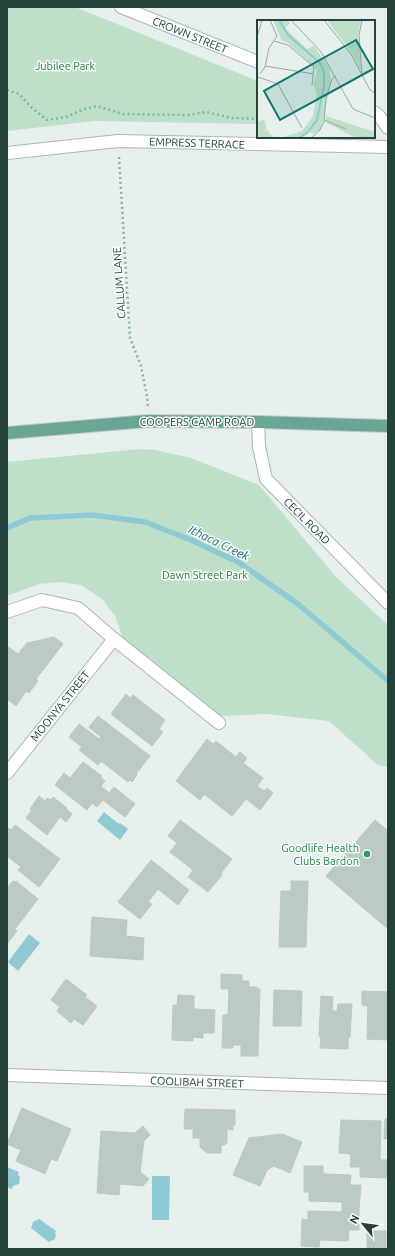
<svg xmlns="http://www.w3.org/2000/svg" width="395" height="1256" viewBox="0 0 395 1256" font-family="Ubuntu,sans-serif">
  <rect width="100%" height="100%" fill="#e6efeb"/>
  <path fill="#bfe0c8" d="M7,7H75L258,81V124L95,121L7,131Z
    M139,449L155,450L191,458L259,485L336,577L388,625V767L378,765L329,721L267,714L220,716L123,638L115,616L102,599L81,585L61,582L39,584L7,596V462Z"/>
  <path fill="#8ec9d4" d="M104,812L119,824L120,823L128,829L120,840L97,821Z
    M29,934L40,943L18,971L8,962Z
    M7,1167L19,1172L18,1175L20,1177L19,1184L13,1186L12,1189L7,1187Z
    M152,1176H170L169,1220H152Z
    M39,1219L56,1231L55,1233L56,1235L55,1239L49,1242L31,1228L33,1222Z"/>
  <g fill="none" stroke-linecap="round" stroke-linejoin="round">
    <path stroke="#8ec9d4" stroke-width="5.5" d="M7,528L30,518L92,515L145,522L191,540L238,562L298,604L388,681"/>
  </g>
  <path fill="#bbcac4" stroke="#b8c9c2" d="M54,637L63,644L36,679L38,681L29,693L26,691L16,706L7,699V646L18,654L27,643Z
    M126,694L130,698L133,695L165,720L159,729L163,732L152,746L111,714Z
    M98,716L150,756L136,774L137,775L132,782L130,780L128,782L101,761L98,765L79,750L82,747L69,737L79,724L99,739L101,737L89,727Z
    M207,739L213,744L216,741L236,757L240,752L247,758L243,763L263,778L257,786L264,791L267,788L273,793L260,810L246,799L232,816L204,794L200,800L176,781Z
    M83,762L102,776L100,777L105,781L101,786L109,793L114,787L135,804L125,817L103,800L97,807L92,803L87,810L55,785L64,773L70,778Z
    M39,796L45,801L47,798L51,800L53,797L67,808L66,809L72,814L66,822L60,817L47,835L26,818L32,810L30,809Z
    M180,820L232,859L221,873L222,875L208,892L188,877L193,870L170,852L177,843L168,836Z
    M375,820L388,831V929L326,876Z
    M15,825L60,859L39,887L18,870L21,867L7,856V831L9,828L11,830Z
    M151,860L189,890L178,905L158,889L148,902L152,904L140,919L118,902Z
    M13,881L15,882L16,881L38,899L15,929L17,931L7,944V888Z
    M291,881H308L306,947H279L281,891H291Z
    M92,917L127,920L126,936L144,938L143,960L90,956Z
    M221,974L242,975V981H249V987H257V989H260L258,1056H241V1045H233V1048H222L223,1015H228L229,989H221Z
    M66,979L87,995L85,997L97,1006L83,1025L74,1019L71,1023L57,1011L60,1007L51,1000Z
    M274,990L302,991L301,1026H273Z
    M362,991L388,992V1040L367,1039L368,1006L362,1005Z
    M178,995L194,996V1009L215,1010L214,1033H203V1038L193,1037V1041L172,1040L173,1005H177Z
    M321,996L333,997L332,1011H337L338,1004H352L350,1037H348V1049L320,1048L321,1037L319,1036Z
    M22,1108L71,1129L57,1161L51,1159L45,1174L16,1161L21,1150L7,1144Z
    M185,1109L235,1110V1125H233V1130L227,1129V1143H225V1145H221V1153H207L200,1147V1138H193V1129H184Z
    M385,1119H388V1138L384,1139Z
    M341,1120L381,1121L380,1160H388V1178L360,1177V1167H350L351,1154L339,1153Z
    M143,1126L150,1135L144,1141L140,1172L149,1179L143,1186L120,1184L119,1195L97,1193L101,1131L135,1133Z
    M282,1134L302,1142L290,1173L274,1166L267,1170L260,1186L233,1175L249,1138Z
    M304,1166H323V1174L351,1175L350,1185H361L359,1209L342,1208V1202L309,1201V1192H304Z
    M342,1208L359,1209V1230H349L348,1241L320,1240L319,1247L301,1246L302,1219L308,1220V1211L342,1212Z
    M367,1231H386V1249H367Z"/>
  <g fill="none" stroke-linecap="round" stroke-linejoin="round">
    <defs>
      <path id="minor" d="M121,7L258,62
        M374,112L379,116L388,128
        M7,153L118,141L388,147
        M258,422L259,447L266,479L388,603
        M7,612L42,600L78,608L114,639L219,723
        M7,773L114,639
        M7,1075L388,1088"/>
      <path id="major" d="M7,433L148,421L258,422L388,426"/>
    </defs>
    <use href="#minor" stroke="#a8b8b2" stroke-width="14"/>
    <use href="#major" stroke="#c2cac8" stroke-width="14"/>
    <path stroke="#86b3a5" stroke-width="2.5" stroke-dasharray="2 3" stroke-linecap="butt" d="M7,90L19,94L31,107L47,120L66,117L84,109L97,106L123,114L188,115L206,112L232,118L258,119
      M119,157L130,338L141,366L147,397L148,407"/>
    <use href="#minor" stroke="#fff" stroke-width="12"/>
    <use href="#major" stroke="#6aa596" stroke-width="12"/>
  </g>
  <circle fill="#2e9e5b" stroke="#f7fbf9" stroke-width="1.5" cx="367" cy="854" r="4"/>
  <g text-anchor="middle" stroke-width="3" stroke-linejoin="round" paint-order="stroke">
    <g font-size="11" fill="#24423a" stroke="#f7fbf9">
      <text transform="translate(190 35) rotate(22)" y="4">CROWN STREET</text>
      <text transform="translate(197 143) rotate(2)" y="4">EMPRESS TERRACE</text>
      <text transform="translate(119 283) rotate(-94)" y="4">CALLUM LANE</text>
      <text x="197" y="426">COOPERS CAMP ROAD</text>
      <text transform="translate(307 521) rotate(45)" y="4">CECIL ROAD</text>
      <text transform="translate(60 706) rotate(-51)" y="4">MOONYA STREET</text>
      <text transform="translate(197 1082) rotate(2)" y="4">COOLIBAH STREET</text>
    </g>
    <g font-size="11" fill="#2d7a4b" stroke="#f7fbf9">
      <text x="65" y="70">Jubilee Park</text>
      <text x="205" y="579">Dawn Street Park</text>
    </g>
    <g font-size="11" fill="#27864d" stroke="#f7fbf9" text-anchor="end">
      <text x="359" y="852">Goodlife Health<tspan x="359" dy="13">Clubs Bardon</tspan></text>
    </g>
    <g font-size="12" font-style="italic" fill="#1c6f80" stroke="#f7fbf9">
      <text transform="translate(219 543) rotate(26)" y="4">Ithaca Creek</text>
    </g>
  </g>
  <g transform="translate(257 20)">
    <rect width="118" height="118" fill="#e6efeb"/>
    <path d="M16,0H30L33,3L28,8L50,29L57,26L72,48L74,59L66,102L63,110L56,114L51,111L44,118H24L45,111L56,96L60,73L56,65L60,50L30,22L25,21ZM70,0H104L101,15L104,50L94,32ZM69,96L118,112V118H99L68,102ZM7,99L10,109L2,113L10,110L17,118H0V102Z" fill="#bfe0c8"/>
    <path fill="none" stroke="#8ec9d4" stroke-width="2" d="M22,0L31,15L63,43L67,52V66L60,100L50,113L42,118"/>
    <path fill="none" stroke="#98aaa4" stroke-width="1" d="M34,0L64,32L96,89L118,98M67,0L94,34L113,70L118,73M0,17L5,0M17,21L31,25L57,47L55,65M8,46L57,54M3,54L8,47L12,28L20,16L13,0M105,55L102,15L105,0M1,57L21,64L45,108M0,67V82M67,100L89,109M54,118L63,110L67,102L69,78L75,59L79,56"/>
    <path fill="#0f766e" fill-opacity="0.15" stroke="#0f766e" stroke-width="2" d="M99,20L116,49L23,100L7,71Z"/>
    <rect width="118" height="118" fill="none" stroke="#24423a" stroke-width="2"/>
  </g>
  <rect width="395" height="1256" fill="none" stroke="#24423a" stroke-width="16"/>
  <g transform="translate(363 1224) rotate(299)" stroke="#f7fbf9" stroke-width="3" paint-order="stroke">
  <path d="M0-3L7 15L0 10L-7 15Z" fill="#24423a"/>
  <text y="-6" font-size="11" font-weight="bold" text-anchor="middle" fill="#24423a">N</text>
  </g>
</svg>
